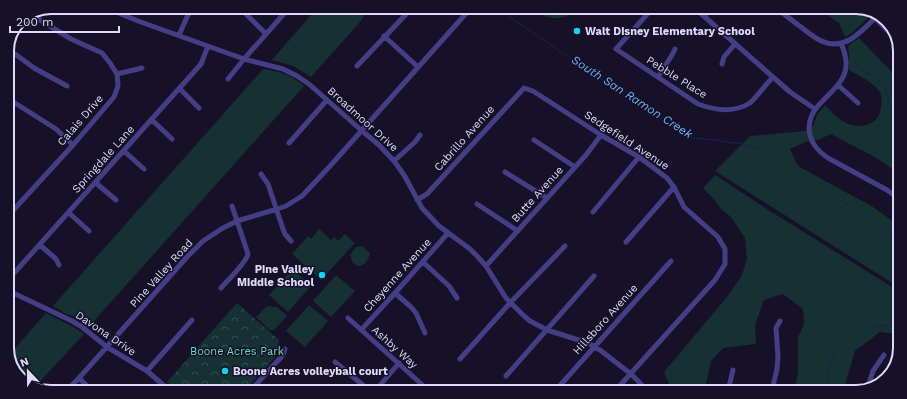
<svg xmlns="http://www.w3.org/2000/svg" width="907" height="399" viewBox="0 0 907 399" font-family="'Work Sans',sans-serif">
  <defs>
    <pattern id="park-crowns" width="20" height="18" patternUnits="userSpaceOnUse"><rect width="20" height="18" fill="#153131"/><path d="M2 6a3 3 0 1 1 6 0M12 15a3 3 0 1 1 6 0" fill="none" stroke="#374e50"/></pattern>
  </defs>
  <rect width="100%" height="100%" fill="#161128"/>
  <path fill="#153131" d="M317,8H370L360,22L311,77L293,66L272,60Z
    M534,9H577L578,12C568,16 556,21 545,16C541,15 537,11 534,9Z
    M820,10H873L874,12L852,33L845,37L839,23Z
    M859,38L890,70L900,78L899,173L878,159L831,134L818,140L808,141L790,149L798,166L873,207L898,225L897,286L715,171L750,136L805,131L813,126L817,115L825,105C832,112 841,123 852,125C860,128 872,125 877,118C880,115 880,110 881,106C882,101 882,95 879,91C873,82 858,75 849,70V55L848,46Z
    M263,69C281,72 290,74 304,86L87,329L76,317L66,314L53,306Z
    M715,175L770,211L897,290V334L880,332L855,351L843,392H794L798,373V337L804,324L803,309L783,294L764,300L755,325L756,344L723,348L711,361L706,384L678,390V391H663L669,384L664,372L727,297L742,275L747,259L745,238L731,217L721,209L713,198L703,188Z
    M319,229L331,240L334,237L338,241L345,234L355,243L321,280L292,254L308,236L311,239Z
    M362,246L370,253C368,263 359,272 352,261C351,259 351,257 350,255L356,247Z
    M293,269L311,286L288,312L269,295Z
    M336,275L355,291L331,317L313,301Z
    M309,305L328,321L305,347L286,331Z
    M267,306L277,307L287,316L274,330H270L256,317Z
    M46,313L75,328L84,334L34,388L16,375L9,355Z"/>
  <path fill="url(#park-crowns)" d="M237,303L279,340L276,356L246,389H175L167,382Z"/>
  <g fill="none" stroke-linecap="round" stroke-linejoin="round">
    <path stroke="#12264b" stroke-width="1" d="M498,9L599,78L646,107L693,138L715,140L733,143H738L748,145L768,154L787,171L863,213L898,237
      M826,10L827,11
      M855,63L859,68L882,82L883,85C889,96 889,110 899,119
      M882,82L889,75
      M825,392C827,380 829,367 834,356C840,343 861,328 875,326C882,325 890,326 897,327"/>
    <path stroke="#443f84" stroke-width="5" d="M104,7L138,21L244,59L283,69L297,76L309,84L361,130L379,145L394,161L404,175L422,208L439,226L470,249L478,257L486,266L499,287L506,298L523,315L530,321L547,330L588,343L600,350L631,374L638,381L647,391
      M651,10L616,49L698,104C714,110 734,113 750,103C756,98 767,83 773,77
      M697,10L790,92L815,109
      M779,10C786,16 793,21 801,27C816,39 830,51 851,39C861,33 870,23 878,15
      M246,14L266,34
      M704,16L710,10
      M875,18L898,41
      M179,35L188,15L195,8
      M384,36L418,67
      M841,43C846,55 849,67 842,79C831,98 804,108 810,135C812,145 819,152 828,158L887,190L898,198
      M7,48L34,68L67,86
      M722,64L724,57L735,44
      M357,66L411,9
      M117,74L142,68
      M658,77L672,55L675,49
      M228,79L244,59L289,8
      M838,85L858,103
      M180,89L199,108
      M7,98L56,129L73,145
      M152,120L172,139
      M534,140L575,167
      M289,143L327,100
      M124,151L144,169
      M394,161L415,142L420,135
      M505,172L547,198
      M261,174L268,184L283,229L285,234L291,241
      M96,183L116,200
      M417,200L427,194L524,88L533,91L601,135L639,157L667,178L674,187L684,207L718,237L725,249V264L715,280L615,391
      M477,204L518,231
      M593,212L639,157
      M69,213L89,231
      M7,217L73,145L114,97L118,86L117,74L110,63L102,53L71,39L32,15
      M626,242L674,187
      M40,245L56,259L59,265
      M423,262L449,286L457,298
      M486,266L586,155L601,135
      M7,281L201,64L208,46
      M221,288C228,280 246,263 248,254L232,206
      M7,290L72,321L82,327L107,347L147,371L168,389
      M395,293L411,307L416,313L425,333
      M348,318L428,390
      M361,330L395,293L448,233
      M460,359L510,303L565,246
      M335,362L369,390
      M147,371L192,320
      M506,376L594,276
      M79,378L90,389
      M68,389L79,378L187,257L203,241L223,228L237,221L277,209L286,206L302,196L331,165L470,9
      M252,389L283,355L285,349
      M867,389L873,371L884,355
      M376,390L399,363
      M555,391L671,261
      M728,391L733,370
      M771,392L773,386L777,369L778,357L776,328L780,321"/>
  </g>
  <g fill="#11d3f2" stroke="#161128" stroke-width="1.5">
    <circle cx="577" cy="31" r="4"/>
    <circle cx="322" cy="275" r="4"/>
    <circle cx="225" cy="371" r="4"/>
  </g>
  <g text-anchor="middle" stroke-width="3" stroke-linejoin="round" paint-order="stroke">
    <g font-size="11" font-weight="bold" fill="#dfdafd" stroke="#161128" text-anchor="start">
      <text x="585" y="35">Walt Disney Elementary School</text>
      <text x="314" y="273" text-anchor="end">Pine Valley<tspan x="314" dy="13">Middle School</tspan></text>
      <text x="233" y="375">Boone Acres volleyball court</text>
    </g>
    <g font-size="11" fill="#dfdafd" stroke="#161128">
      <text transform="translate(677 77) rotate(32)" y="4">Pebble Place</text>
      <text transform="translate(363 119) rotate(42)" y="4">Broadmoor Drive</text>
      <text transform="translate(80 120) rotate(-49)" y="4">Calais Drive</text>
      <text transform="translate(464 138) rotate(-48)" y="4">Cabrillo Avenue</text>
      <text transform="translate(627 140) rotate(33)" y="4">Sedgefield Avenue</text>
      <text transform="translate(103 159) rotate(-48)" y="4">Springdale Lane</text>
      <text transform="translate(537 194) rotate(-48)" y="4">Butte Avenue</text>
      <text transform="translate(161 273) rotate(-48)" y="4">Pine Valley Road</text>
      <text transform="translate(397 275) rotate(-48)" y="4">Cheyenne Avenue</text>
      <text transform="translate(605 319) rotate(-48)" y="4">Hillsboro Avenue</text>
      <text transform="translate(106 333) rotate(34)" y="4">Davona Drive</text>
      <text transform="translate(395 347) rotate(42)" y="4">Ashby Way</text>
    </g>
    <g font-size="11" fill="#69dac2" stroke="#161128">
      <text x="237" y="355">Boone Acres Park</text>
    </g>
    <g font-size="12" font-style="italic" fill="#6eb3f7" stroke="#161128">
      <text transform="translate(632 97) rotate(33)" y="4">South San Ramon Creek</text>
    </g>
  </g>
  <path d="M0 0H907V399H0ZM51 14H856A37 37 0 0 1 893 51V348A37 37 0 0 1 856 385H51A37 37 0 0 1 14 348V51A37 37 0 0 1 51 14Z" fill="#161128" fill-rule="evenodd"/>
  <path fill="none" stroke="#dfdafd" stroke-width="2" d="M51 14H856A37 37 0 0 1 893 51V348A37 37 0 0 1 856 385H51A37 37 0 0 1 14 348V51A37 37 0 0 1 51 14Z"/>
  <g transform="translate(28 371) rotate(338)" stroke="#161128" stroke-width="3" paint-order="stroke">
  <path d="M0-3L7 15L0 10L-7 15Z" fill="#dfdafd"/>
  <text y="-6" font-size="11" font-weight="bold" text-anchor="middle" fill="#dfdafd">N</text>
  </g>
  <path d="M10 26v6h109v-6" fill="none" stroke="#dfdafd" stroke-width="2"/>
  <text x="16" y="26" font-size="12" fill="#dfdafd" stroke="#161128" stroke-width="3" paint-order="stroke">200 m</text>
</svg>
